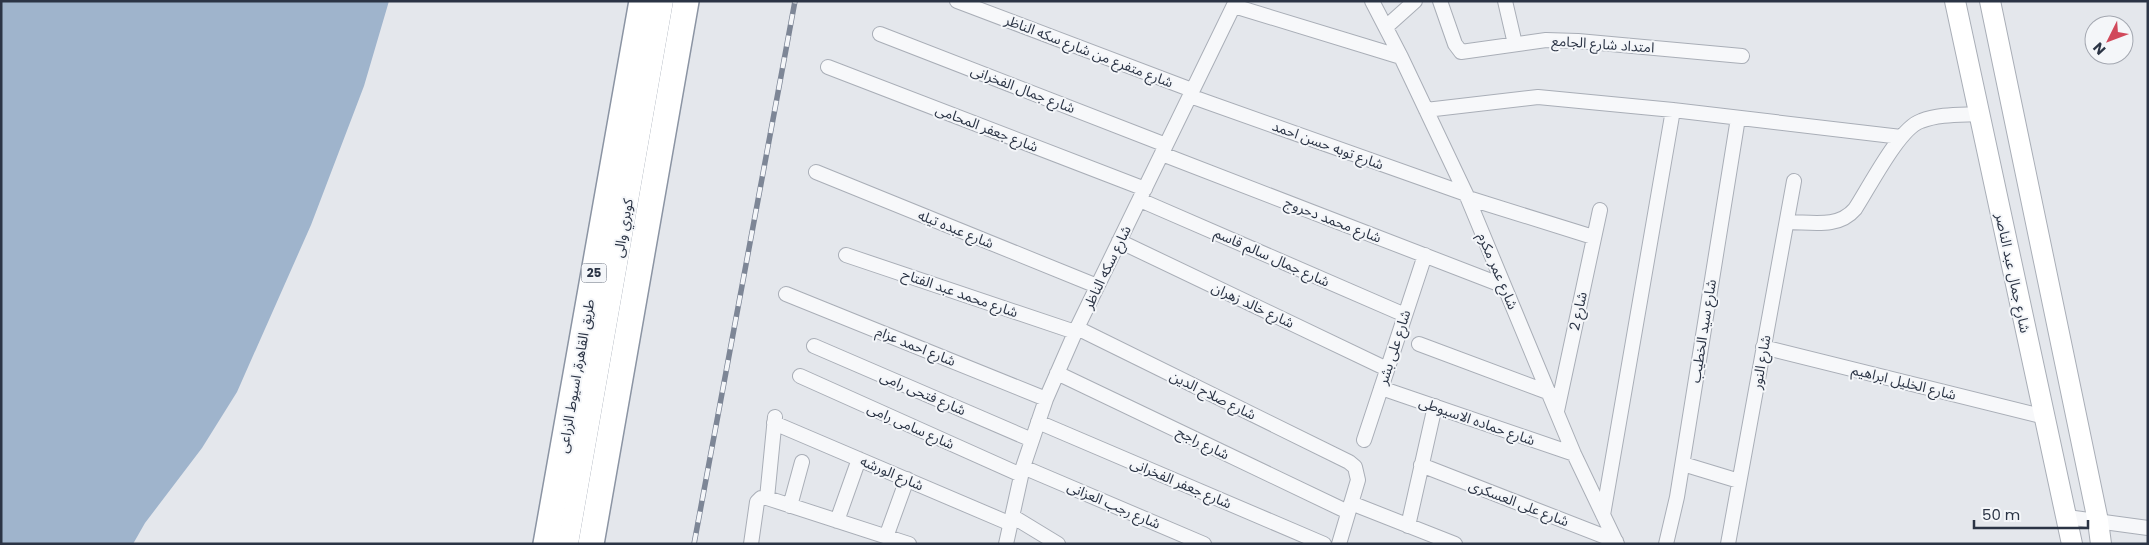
<svg xmlns="http://www.w3.org/2000/svg" width="2149" height="545" viewBox="0 0 2149 545" font-family="Poppins,'Noto Sans Arabic',sans-serif">
  <rect width="100%" height="100%" fill="#e4e7ec"/>
  <path fill="#9fb4cc" d="M1,1H389L364,86L311,225L237,392L202,448L145,523L133,544H1Z"/>
  <g fill="none" stroke-linecap="round" stroke-linejoin="round">
    <defs>
      <path id="street" d="M957,1L1192,90
        M1372,1L1401,57L1466,194L1574,454L1617,544
        M1440,1L1455,44L1461,52L1546,40L1578,41L1742,56
        M1505,1L1515,44
        M1234,6L1401,57
        M1386,27L1415,1
        M880,34L1166,145
        M828,67L1145,189
        M1190,96L1466,194
        M1426,110L1538,97L1673,110L1901,137
        M1162,154L1504,286
        M816,172L1097,286
        M1468,198L1593,237
        M1140,200L1405,315
        M1787,222C1811,222 1838,229 1855,209C1869,188 1899,128 1921,121C1939,114 1960,115 1979,114
        M1119,241L1387,369
        M846,255L1075,332
        M786,294L1046,399
        M1077,328L1349,462L1355,467L1358,480L1339,544
        M1419,344L1550,393
        M814,346L1032,440
        M1763,347L2045,417
        M1057,373L1348,512
        M800,376L1021,475
        M1381,388L1574,454
        M1557,411L1600,210
        M1038,422L1324,544
        M774,423L1011,524
        M1364,440L1425,255
        M1683,464L1739,481
        M1421,465L1616,541
        M1023,467L1204,544
        M767,498L909,544
        M767,498L775,417
        M1351,503L1455,544
        M790,506L802,462
        M1603,515L1673,110
        M1012,516L1058,544
        M2067,517L2148,528
        M837,521L859,459
        M1408,526L1435,406
        M886,537L907,479
        M751,544L757,502L761,498H767
        M1006,544L1023,467L1046,399L1077,328L1236,1
        M1666,544L1677,497L1738,118
        M1728,544L1794,181"/>
      <path id="secondary" d="M1955,1L2072,544
        M1990,1L2098,521L2101,544
        M568,544L663,1"/>
      <path id="highway" d="M546,544L642,1
        M591,544L686,1"/>
    </defs>
    <use href="#street" stroke="#a9aeb7" stroke-width="16"/>
    <use href="#secondary" stroke="#a9aeb7" stroke-width="22"/>
    <use href="#highway" stroke="#8b94a3" stroke-width="28"/>
    <use href="#street" stroke="#f7f8fa" stroke-width="14"/>
    <use href="#secondary" stroke="#fff" stroke-width="20"/>
    <use href="#highway" stroke="#fff" stroke-width="25"/>
    <defs>
      <path id="rail" d="M694,544L795,1"/>
    </defs>
    <use href="#rail" stroke="#7d8696" stroke-width="5.5"/>
    <use href="#rail" stroke="#f4f6f9" stroke-width="4" stroke-dasharray="11" stroke-linecap="butt"/>
  </g>
  <g text-anchor="middle" stroke-width="4" stroke-linejoin="round" paint-order="stroke">
    <rect fill="#f4f6f9" stroke="#676e7b" stroke-width="1" x="581.5" y="263.5" width="25" height="19" rx="4"/>
    <g font-size="12" font-weight="bold" fill="#2b3445">
      <text x="594" y="277">25</text>
    </g>
    <g font-size="14" fill="#2b3445" stroke="#f4f6f9">
      <text transform="translate(1603 44) rotate(4)" y="5">امتداد شارع الجامع</text>
      <text transform="translate(1089 51) rotate(21)" y="5">شارع متفرع من شارع سكه الناظر</text>
      <text transform="translate(1023 89) rotate(21)" y="5">شارع جمال الفخرانى</text>
      <text transform="translate(987 128) rotate(21)" y="5">شارع جعفر المحامى</text>
      <text transform="translate(1328 145) rotate(20)" y="5">شارع توبه حسن احمد</text>
      <text transform="translate(1333 220) rotate(21)" y="5">شارع محمد دحروج</text>
      <text transform="translate(623 228) rotate(-80)" y="5">كوبري والى</text>
      <text transform="translate(956 229) rotate(22)" y="5">شارع عبده تيله</text>
      <text transform="translate(1272 257) rotate(24)" y="5">شارع جمال سالم قاسم</text>
      <text transform="translate(1107 267) rotate(-64)" y="5">شارع سكه الناظر</text>
      <text transform="translate(1498 271) rotate(67)" y="5">شارع عمر مكرم</text>
      <text transform="translate(2013 273) rotate(78)" y="5">شارع جمال عبد الناصر</text>
      <text transform="translate(960 293) rotate(19)" y="5">شارع محمد عبد الفتاح</text>
      <text transform="translate(1253 305) rotate(25)" y="5">شارع خالد زهران</text>
      <text transform="translate(1578 311) rotate(-78)" y="5">شارع 2</text>
      <text transform="translate(1703 331) rotate(-81)" y="5">شارع سيد الخطيب</text>
      <text transform="translate(916 346) rotate(22)" y="5">شارع احمد عزام</text>
      <text transform="translate(1394 347) rotate(-72)" y="5">شارع على بشر</text>
      <text transform="translate(1761 362) rotate(-80)" y="5">شارع النور</text>
      <text transform="translate(576 376) rotate(-80)" y="5">طريق القاهرة, اسيوط الزراعى</text>
      <text transform="translate(1904 382) rotate(14)" y="5">شارع الخليل ابراهيم</text>
      <text transform="translate(923 393) rotate(23)" y="5">شارع فتحى رامى</text>
      <text transform="translate(1213 395) rotate(26)" y="5">شارع صلاح الدين</text>
      <text transform="translate(1477 421) rotate(19)" y="5">شارع حماده الاسيوطى</text>
      <text transform="translate(911 426) rotate(24)" y="5">شارع سامى رامى</text>
      <text transform="translate(1203 443) rotate(26)" y="5">شارع راجح</text>
      <text transform="translate(892 473) rotate(23)" y="5">شارع الورشه</text>
      <text transform="translate(1181 483) rotate(23)" y="5">شارع جعفر الفخرانى</text>
      <text transform="translate(1519 503) rotate(21)" y="5">شارع على العسكرى</text>
      <text transform="translate(1114 505) rotate(23)" y="5">شارع رجب العزانى</text>
    </g>
  </g>
  <rect width="2149" height="545" fill="none" stroke="#2b3445" stroke-width="5"/>
  <g transform="translate(2109 40) rotate(228)"><circle r="24" fill="#f4f6f9" stroke="#a4a8b1"/>
  <path d="M0-4L9 19L0 12L-9 19Z" fill="#d1495b"/>
  <text y="-8" font-size="14" font-weight="bold" text-anchor="middle" fill="#2b3445">N</text>
  </g>
  <path d="M1974 520v8h114v-8" fill="none" stroke="#2b3445" stroke-width="2.5"/>
  <text x="1982" y="520" font-size="15" fill="#2b3445" stroke="#f4f6f9" stroke-width="4" paint-order="stroke">50 m</text>
</svg>
